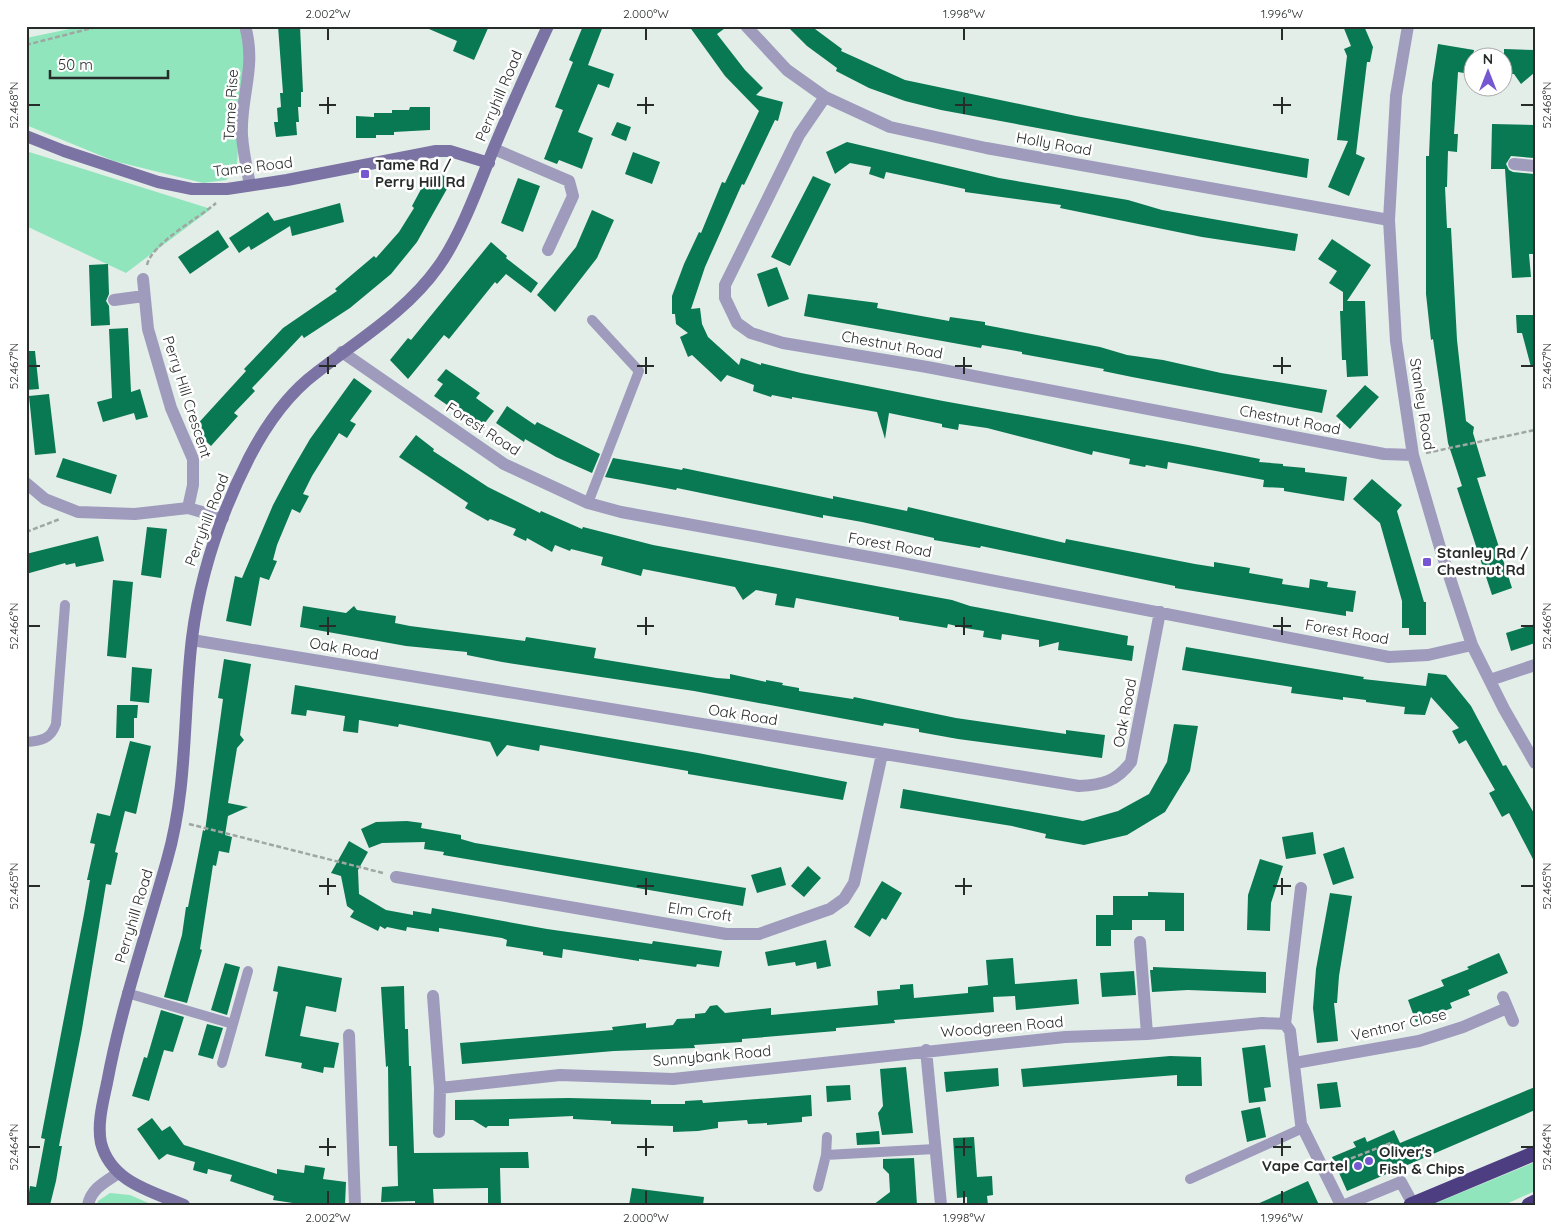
<svg xmlns="http://www.w3.org/2000/svg" width="1561" height="1231" viewBox="0 0 1561 1231" font-family="Quicksand,sans-serif">
  <rect width="100%" height="100%" fill="#e4eee8"/>
  <path fill="#91e5bc" d="M84,26H238C253,56 242,90 239,121C237,138 239,155 236,171L226,180L203,183L114,161L26,125V38Z
    M26,151L211,209L126,273L26,226Z
    M1535,1162V1191L1504,1205H1431Z
    M110,1193L130,1195L153,1205H97L98,1201Z"/>
  <path fill="#087952" d="M278,26H300L303,92H301V107H298L299,122H296L297,135L276,137L274,122H278L277,108L281,107L280,93H283Z
    M422,26H489L474,60L453,51L457,41Z
    M583,26H603L588,65L614,74L609,88L598,84L578,132L593,138L582,169L559,160L557,164L544,159L563,110L555,107L573,62L569,60Z
    M689,26H728L717,34L745,70L763,88L756,95L783,102L778,121L775,120L744,185L742,184L705,267L691,309L700,308L702,324L708,337L739,365L741,358L761,365V363L801,373L943,401L1188,445L1260,459L1259,462L1283,464V466L1305,468V472L1347,477L1344,501L1284,491V488L1263,487L1264,480L1168,462L1167,469L1146,465L1145,467L1129,464L1130,459L1093,451L1092,455L987,428L959,424L958,430L942,427V424L889,413L885,439L877,412L792,397V399L772,395L771,397L753,391L754,385L727,375L721,382L692,355L688,357L680,337L688,333L676,324L675,314H672V296L684,264L699,232L701,233L722,182L725,183L759,111L725,76Z
    M787,26H811L842,49L841,51L905,80L1076,116L1309,159L1307,178L941,110L905,101L869,88L836,71L837,68L807,46Z
    M1343,26H1364L1373,47L1370,62H1367L1356,154L1365,158L1349,196L1328,187L1348,141L1337,140L1347,56L1344,49L1351,46Z
    M1438,44L1474,50L1470,74L1458,72L1454,134H1458L1457,152L1448,151L1447,187H1445L1447,228H1451L1457,340L1466,421L1474,427L1473,433L1486,476L1477,478L1512,588L1492,595L1457,488L1462,486L1448,443L1433,339L1431,340L1426,294V156H1429L1432,83Z
    M1504,49L1535,50L1534,73L1521,84L1514,74H1504Z
    M410,107H430V130L394,132V135H376V138H356V116L374,117V113H392V110H409Z
    M617,122L631,127L626,141L611,135Z
    M1492,124L1535,125L1534,158L1511,156L1506,164L1509,170L1513,172L1534,174L1535,254H1529L1531,277L1512,278L1505,169H1491Z
    M847,142L999,178L1128,200L1162,210L1298,234L1295,251L1202,237L1060,208L1061,205L965,192V189L886,172L884,179L869,174L871,167L850,163L835,174L826,152Z
    M633,152L660,162L652,184L625,174Z
    M440,174L452,180L417,242L391,274L350,308L304,338L302,335L252,388L255,391L234,413L238,416L211,446L193,429L246,371L244,369L283,328L337,291L335,289L374,256L376,258L399,232L414,208L412,206L427,178L435,183Z
    M813,176L831,184L790,266L771,257Z
    M518,178L540,186L523,232L501,223Z
    M340,203L344,222L292,236L290,226L251,250L249,246L239,253L229,238L268,212L274,221Z
    M592,210L614,220L597,258L555,312L537,295L576,247Z
    M218,230L229,247L190,274L178,257Z
    M1332,239L1371,265L1347,301H1365L1368,376L1347,377L1346,360H1342L1340,311H1343V292L1329,283L1337,271L1318,259Z
    M491,242L507,256L506,258L538,283L531,293L506,274L497,284L495,282L449,339L444,335L408,379L390,360L408,338L411,340Z
    M108,264L109,294L106,301L109,306L110,325L91,326L89,265Z
    M777,267L789,299L768,307L757,274Z
    M808,294L878,303L877,308L949,321L950,317L985,322V325L1100,347L1127,355L1163,360L1221,373L1327,390L1322,413L1132,377L1103,371L1104,369L1022,354V352L982,345L981,348L804,316Z
    M1516,315H1535V367H1531L1522,333H1517Z
    M128,328L131,392L140,389L148,417L136,420L134,413L103,422L97,402L112,398L109,329Z
    M26,351H35L39,389L26,390Z
    M446,369L480,393L476,398L494,411L481,428L434,396L443,384L437,380Z
    M354,378L372,391L350,421L356,424L347,438L339,433L312,476L303,494L309,496L300,513L292,509L277,545L273,560L277,561L269,580L260,577L251,626L226,621L235,576L242,578L273,505L289,475L310,439Z
    M1365,385L1379,397L1350,429L1336,416Z
    M49,394L56,453L35,455L29,396Z
    M507,406L535,425L537,422L600,454L592,473L556,457L525,439L524,442L496,423Z
    M416,435L434,449L433,451L488,487L540,513L541,511L582,529L583,527L653,545L952,600L970,606L1128,636L1127,645L1134,646L1132,661L1058,650L1059,642L1039,647V640L1002,634L1001,640L983,637L984,631L965,628L948,624L947,628L899,620V617L796,598L794,608L775,605L777,594L756,590L743,600L735,587L643,569L641,576L601,565L603,557L571,549L570,551L555,545L552,552L527,538L526,541L513,535L516,529L490,519L488,521L465,508L468,503L399,457Z
    M63,458L117,475L111,494L56,477Z
    M613,458L682,470L683,468L833,499V496L907,511L908,507L1065,543L1066,539L1195,564L1214,567V562L1250,568L1249,573L1283,579L1282,584L1309,588L1310,579L1328,582L1327,587L1356,591L1353,612L1346,611V616L1175,588V586L981,546L980,548L934,540V538L862,522L823,515V518L677,488L676,490L605,477Z
    M1372,479L1402,505L1397,511L1424,602H1426V635H1409V628H1402V601L1380,523L1353,499Z
    M147,527L167,529L161,578L141,575Z
    M98,536L104,561L76,567L75,563L66,565L65,563L26,574V554Z
    M113,580L133,582L126,658L107,656Z
    M303,606L346,613L354,606L357,610L396,616L395,623L410,626L525,641L526,637L596,648L594,658L717,678L730,679V674L766,682V680L783,683L782,685L799,688V691L853,699L854,697L956,718L1066,734V730L1105,735L1102,758L958,739L919,732V729L884,723L883,726L694,691L502,662L467,655V652L406,646L300,627Z
    M1535,624V643L1511,651L1506,633Z
    M1186,647L1364,677L1363,679L1426,686L1428,673L1446,675L1471,706L1503,766L1506,765L1535,815V863L1509,813L1502,817L1489,793L1495,790L1466,740L1459,744L1452,731L1459,728L1431,697L1425,715L1404,714L1405,707L1366,702V700L1343,697V700L1291,693L1292,687L1182,670Z
    M224,659L251,664L240,735L244,740L237,748L228,803L248,807L228,816L225,835L232,837L229,853L219,851L216,866L213,865L200,949L202,950L187,1003L164,997L182,935L186,907H188L203,830L205,831L223,699L218,698Z
    M132,667L152,669L149,703L130,701Z
    M295,685L698,753L847,782L843,800L688,774V771L540,745L539,751L507,745L497,757L490,742L399,724L398,727L359,720L358,733L343,731L345,716L307,710L306,716L291,714Z
    M117,705H138L137,718H134V738H116Z
    M1174,724L1198,726L1190,771L1165,812L1127,835L1084,845L1045,838L1046,834L1012,826L900,808L903,789L1083,821L1118,811L1149,794L1167,762Z
    M130,741L151,746L136,814L125,811L115,852L118,853L111,885L106,884L82,1029L59,1146H62L56,1181L50,1205H27L30,1186L36,1187L45,1139L41,1138L84,914L90,880H87L95,844L90,843L97,813L110,816Z
    M407,821L422,823L421,828L461,835V839L475,843L746,888L743,906L443,855L444,852L424,849L425,842L382,843L369,848L361,829L376,822Z
    M1313,832L1316,854L1286,859L1282,837Z
    M349,841L368,852L358,870L359,894L386,910L413,915V911L431,914L432,908L547,929L652,944L653,941L722,951L719,967L697,964L696,967L639,959V961L563,949L562,958L543,955V952L506,946L507,940L502,938L439,928V932L407,927L406,931L387,927L385,929L380,926L378,931L350,917L354,911L347,906L341,876L331,873Z
    M1344,847L1354,878L1333,885L1323,854Z
    M1260,859L1283,866L1271,903L1270,931L1247,930L1248,895Z
    M808,866L821,878L804,897L791,886Z
    M781,867L786,885L757,893L751,875Z
    M882,881L902,893L886,920L882,918L870,937L854,927Z
    M1148,892L1184,893V931H1165V920H1132V930H1111V946H1096V915H1113V896H1148Z
    M1330,893L1352,896L1339,976L1337,1003H1334L1338,1041L1317,1043L1313,1008L1316,969Z
    M826,940L831,966L817,969L816,962L796,966L795,962L768,966L765,952Z
    M1499,953L1508,973L1468,990L1470,995L1450,1003L1452,1008L1416,1022L1408,1000L1444,986L1441,980L1469,969L1467,967Z
    M1013,958L1015,984L1077,979L1079,1004L1016,1010L1015,996L993,997L994,1012L894,1020L895,1023L836,1028V1031L742,1039V1042L694,1045L695,1048L614,1051L462,1064L460,1043L613,1030L612,1027L646,1023V1028L673,1025L677,1019L695,1018V1014L705,1013L710,1006L717,1005L725,1013L771,1008V1015L878,1005L877,991L900,989V985L913,984L914,998L968,993V987L988,985L986,960Z
    M225,963L240,967L227,1015L211,1010Z
    M278,966L342,978L336,1012L306,1006L300,1036L339,1043L334,1068L324,1067L323,1073L301,1068L302,1063L265,1056L278,992L273,991Z
    M1153,967L1266,972V993L1188,990L1152,992L1150,970H1153Z
    M1134,971L1136,995L1102,997L1100,973Z
    M404,986L405,1029H408L409,1066H411L414,1153L528,1152L529,1168H500L501,1205H488V1188L433,1189L434,1205H415V1201L381,1202L382,1187L398,1186L397,1146H389L388,1066L386,1067L381,987Z
    M161,1010L184,1017L173,1052L164,1050L149,1101L132,1096L144,1057L147,1058Z
    M207,1024L223,1028L213,1059L198,1055Z
    M1265,1045L1271,1087L1264,1088L1266,1101L1249,1103L1242,1048Z
    M1170,1056L1201,1057L1202,1086H1177V1075L1023,1087L1021,1069Z
    M906,1067L913,1133L882,1135L878,1113L883,1106L880,1069Z
    M998,1068L999,1086L946,1092L944,1072Z
    M1337,1082L1341,1107L1320,1109L1317,1084Z
    M850,1085L851,1100L827,1102L826,1086Z
    M1535,1087V1110L1347,1191L1332,1157L1356,1147L1353,1142L1365,1137L1367,1142L1394,1130L1400,1143Z
    M811,1095L812,1116L802,1117V1122L767,1125V1123L748,1124L747,1120L718,1122V1128L698,1131L673,1132V1126L611,1124V1121L573,1119V1116L509,1119V1126H488L486,1128L473,1120H455V1100L569,1098L651,1100V1104H685V1101L702,1100L703,1103Z
    M1260,1107L1266,1137L1247,1142L1241,1111Z
    M152,1118L162,1131L170,1126L184,1145L277,1174V1169L304,1173L305,1165L325,1168L323,1179L346,1182L345,1205H306L273,1200L274,1196L230,1181L232,1175L208,1169L207,1174L193,1170L195,1162L167,1154L159,1160L137,1129Z
    M879,1131L880,1144L857,1145L856,1133Z
    M974,1137L977,1177L992,1176L993,1195L987,1196L988,1205H967V1197L957,1198L953,1138Z
    M914,1158L917,1205H873L890,1192L889,1174L883,1168V1159Z
    M1308,1181L1319,1205H1255L1284,1192Z
    M632,1188L704,1197L703,1205H629Z"/>
  <g fill="none" stroke-linecap="round" stroke-linejoin="round">
    <path stroke="#9fa7a3" stroke-width="2.5" stroke-dasharray="5 2.5" stroke-linecap="butt" d="M26,45L100,26
      M147,265C152,243 199,218 216,203
      M1426,453L1535,430
      M26,532L60,519
      M189,824L383,873
      M1337,1164L1393,1142"/>
    <path stroke="#9f9bbd" stroke-width="10" d="M588,503L639,371L592,320
      M26,742C41,741 51,739 56,724L65,605
      M127,993L233,1024
      M222,1063L248,971
      M826,1155L827,1137
      M1190,1179L1303,1128
      M818,1187L826,1155L935,1149"/>
    <path stroke="#9f9bbd" stroke-width="12" d="M245,26C257,67 240,97 242,135C243,152 247,169 250,185
      M746,26L787,70L825,97L890,127L986,148L1389,220
      M1408,26L1396,96L1389,220L1396,341L1413,455L1441,551L1472,645L1504,709L1535,763
      M825,97L799,135L725,285V298L737,323L751,333L783,343L927,367L1384,454L1413,455
      M494,149L569,181L573,196L548,250
      M1514,164L1535,166
      M143,279L148,329L171,408L193,459V485L188,508
      M114,300L144,296
      M342,352L504,464L588,503L621,512L897,562L1389,657L1428,655L1472,645
      M26,483L45,499L78,512L135,514L188,508L223,518
      M192,640L1079,786C1103,785 1117,781 1131,762L1160,612
      M1490,680L1535,665
      M396,877L726,934H759L830,909L844,899L854,883L882,754
      M1140,942L1147,1034
      M433,996L440,1088L439,1132
      M1503,997L1513,1021
      M1285,1024L1301,888
      M349,1035L355,1205
      M926,1050L941,1205
      M1295,1063L1419,1041L1463,1027L1507,1008
      M440,1088L560,1075L673,1079L1065,1037L1147,1034L1262,1023L1285,1024L1290,1031L1301,1124L1341,1205
      M88,1205C91,1189 105,1182 117,1174
      M1345,1205L1401,1182L1413,1204"/>
    <path stroke="#7b73a4" stroke-width="12" d="M26,136L64,151L158,182L192,189H227L287,180L436,151H450L489,163
      M184,1205C151,1191 111,1182 101,1143C97,1124 103,1102 107,1083C121,1007 146,935 167,860C188,787 183,713 192,638C200,575 220,515 249,458C265,427 288,394 316,373C358,340 407,311 438,267C460,237 479,185 493,150C510,109 529,67 548,26"/>
    <path stroke="#4d3e82" stroke-width="15" d="M1411,1205L1535,1153
      M1529,1205L1535,1202"/>
  </g>
  <path fill="none" stroke="#272b29" stroke-width="2" d="M328,28V40M646,28V40M964,28V40M1282,28V40M328,97V114M646,97V114M964,97V114M1282,97V114M28,105H40M319,105H336M637,105H654M955,105H972M1273,105H1291M1521,105H1534M328,357V374M646,357V374M964,357V374M1282,357V374M28,366H40M319,366H336M637,366H654M955,366H972M1273,366H1291M1521,366H1534M328,617V635M646,617V635M964,617V635M1282,617V635M28,626H40M319,626H336M637,626H654M955,626H972M1273,626H1291M1521,626H1534M328,878V895M646,878V895M964,878V895M1282,878V895M28,886H40M319,886H336M637,886H654M955,886H972M1273,886H1291M1521,886H1534M328,1138V1156M646,1138V1156M964,1138V1156M1282,1138V1156M28,1147H40M319,1147H336M637,1147H654M955,1147H972M1273,1147H1291M1521,1147H1534M328,1191V1204M646,1191V1204M964,1191V1204M1282,1191V1204"/>
  <g fill="#7557d1" stroke="#fff" stroke-width="2">
    <rect x="360" y="169" width="10" height="10" rx="2.5"/>
    <rect x="1422" y="557" width="10" height="10" rx="2.5"/>
    <circle cx="1369" cy="1161" r="5"/>
    <circle cx="1358" cy="1166" r="5"/>
  </g>
  <g text-anchor="middle" stroke-width="5" stroke-linejoin="round" paint-order="stroke">
    <g font-size="15" fill="#272b29" stroke="#fff">
      <text transform="translate(499 96) rotate(-67)" y="5">Perryhill Road</text>
      <text transform="translate(231 105) rotate(-87)" y="5">Tame Rise</text>
      <text transform="translate(1054 144) rotate(10)" y="5">Holly Road</text>
      <text transform="translate(253 167) rotate(-7)" y="5">Tame Road</text>
      <text transform="translate(892 345) rotate(10)" y="5">Chestnut Road</text>
      <text transform="translate(187 397) rotate(72)" y="5">Perry Hill Crescent</text>
      <text transform="translate(1422 404) rotate(81)" y="5">Stanley Road</text>
      <text transform="translate(1290 420) rotate(11)" y="5">Chestnut Road</text>
      <text transform="translate(483 429) rotate(33)" y="5">Forest Road</text>
      <text transform="translate(207 520) rotate(-69)" y="5">Perryhill Road</text>
      <text transform="translate(890 545) rotate(10)" y="5">Forest Road</text>
      <text transform="translate(1347 632) rotate(10)" y="5">Forest Road</text>
      <text transform="translate(344 649) rotate(10)" y="5">Oak Road</text>
      <text transform="translate(1125 713) rotate(-79)" y="5">Oak Road</text>
      <text transform="translate(743 715) rotate(9)" y="5">Oak Road</text>
      <text transform="translate(700 912) rotate(8)" y="5">Elm Croft</text>
      <text transform="translate(134 916) rotate(-73)" y="5">Perryhill Road</text>
      <text transform="translate(1399 1025) rotate(-13)" y="5">Ventnor Close</text>
      <text transform="translate(1002 1027) rotate(-5)" y="5">Woodgreen Road</text>
      <text transform="translate(712 1056) rotate(-5)" y="5">Sunnybank Road</text>
    </g>
    <g font-size="15" font-weight="bold" fill="#272b29" stroke="#fff" text-anchor="start">
      <text x="375" y="170">Tame Rd /<tspan x="375" dy="17">Perry Hill Rd</tspan></text>
      <text x="1437" y="558">Stanley Rd /<tspan x="1437" dy="17">Chestnut Rd</tspan></text>
      <text x="1379" y="1157">Oliver's<tspan x="1379" dy="17">Fish &amp; Chips</tspan></text>
      <text x="1348" y="1171" text-anchor="end">Vape Cartel</text>
    </g>
  </g>
  <rect width="1561" height="1231" fill="none" stroke="#ffffff" stroke-width="55"/>
  <g transform="translate(1488 72)"><circle r="24" fill="#ffffff" stroke="#a9aaa9"/>
  <path d="M0-4L9 19L0 12L-9 19Z" fill="#7557d1"/>
  <text y="-8" font-size="14" font-weight="bold" text-anchor="middle" fill="#272b29">N</text>
  </g>
  <path d="M50 70v8h118v-8" fill="none" stroke="#272b29" stroke-width="2.5"/>
  <text x="58" y="70" font-size="15" fill="#272b29" stroke="#ffffff" stroke-width="4" paint-order="stroke">50 m</text>
  <rect x="28" y="28" width="1506" height="1176" fill="none" stroke="#272b29" stroke-width="2"/>
  <g font-size="12" text-anchor="middle" fill="#272b29">
    <text x="328" y="18">2.002°W</text>
    <text x="646" y="18">2.000°W</text>
    <text x="964" y="18">1.998°W</text>
    <text x="1282" y="18">1.996°W</text>
    <text transform="translate(14 105) rotate(-90)" y="4">52.468°N</text>
    <text transform="translate(1547 105) rotate(-90)" y="4">52.468°N</text>
    <text transform="translate(14 366) rotate(-90)" y="4">52.467°N</text>
    <text transform="translate(1547 366) rotate(-90)" y="4">52.467°N</text>
    <text transform="translate(14 626) rotate(-90)" y="4">52.466°N</text>
    <text transform="translate(1547 626) rotate(-90)" y="4">52.466°N</text>
    <text transform="translate(14 886) rotate(-90)" y="4">52.465°N</text>
    <text transform="translate(1547 886) rotate(-90)" y="4">52.465°N</text>
    <text transform="translate(14 1147) rotate(-90)" y="4">52.464°N</text>
    <text transform="translate(1547 1147) rotate(-90)" y="4">52.464°N</text>
    <text x="328" y="1222">2.002°W</text>
    <text x="646" y="1222">2.000°W</text>
    <text x="964" y="1222">1.998°W</text>
    <text x="1282" y="1222">1.996°W</text>
  </g>
</svg>
